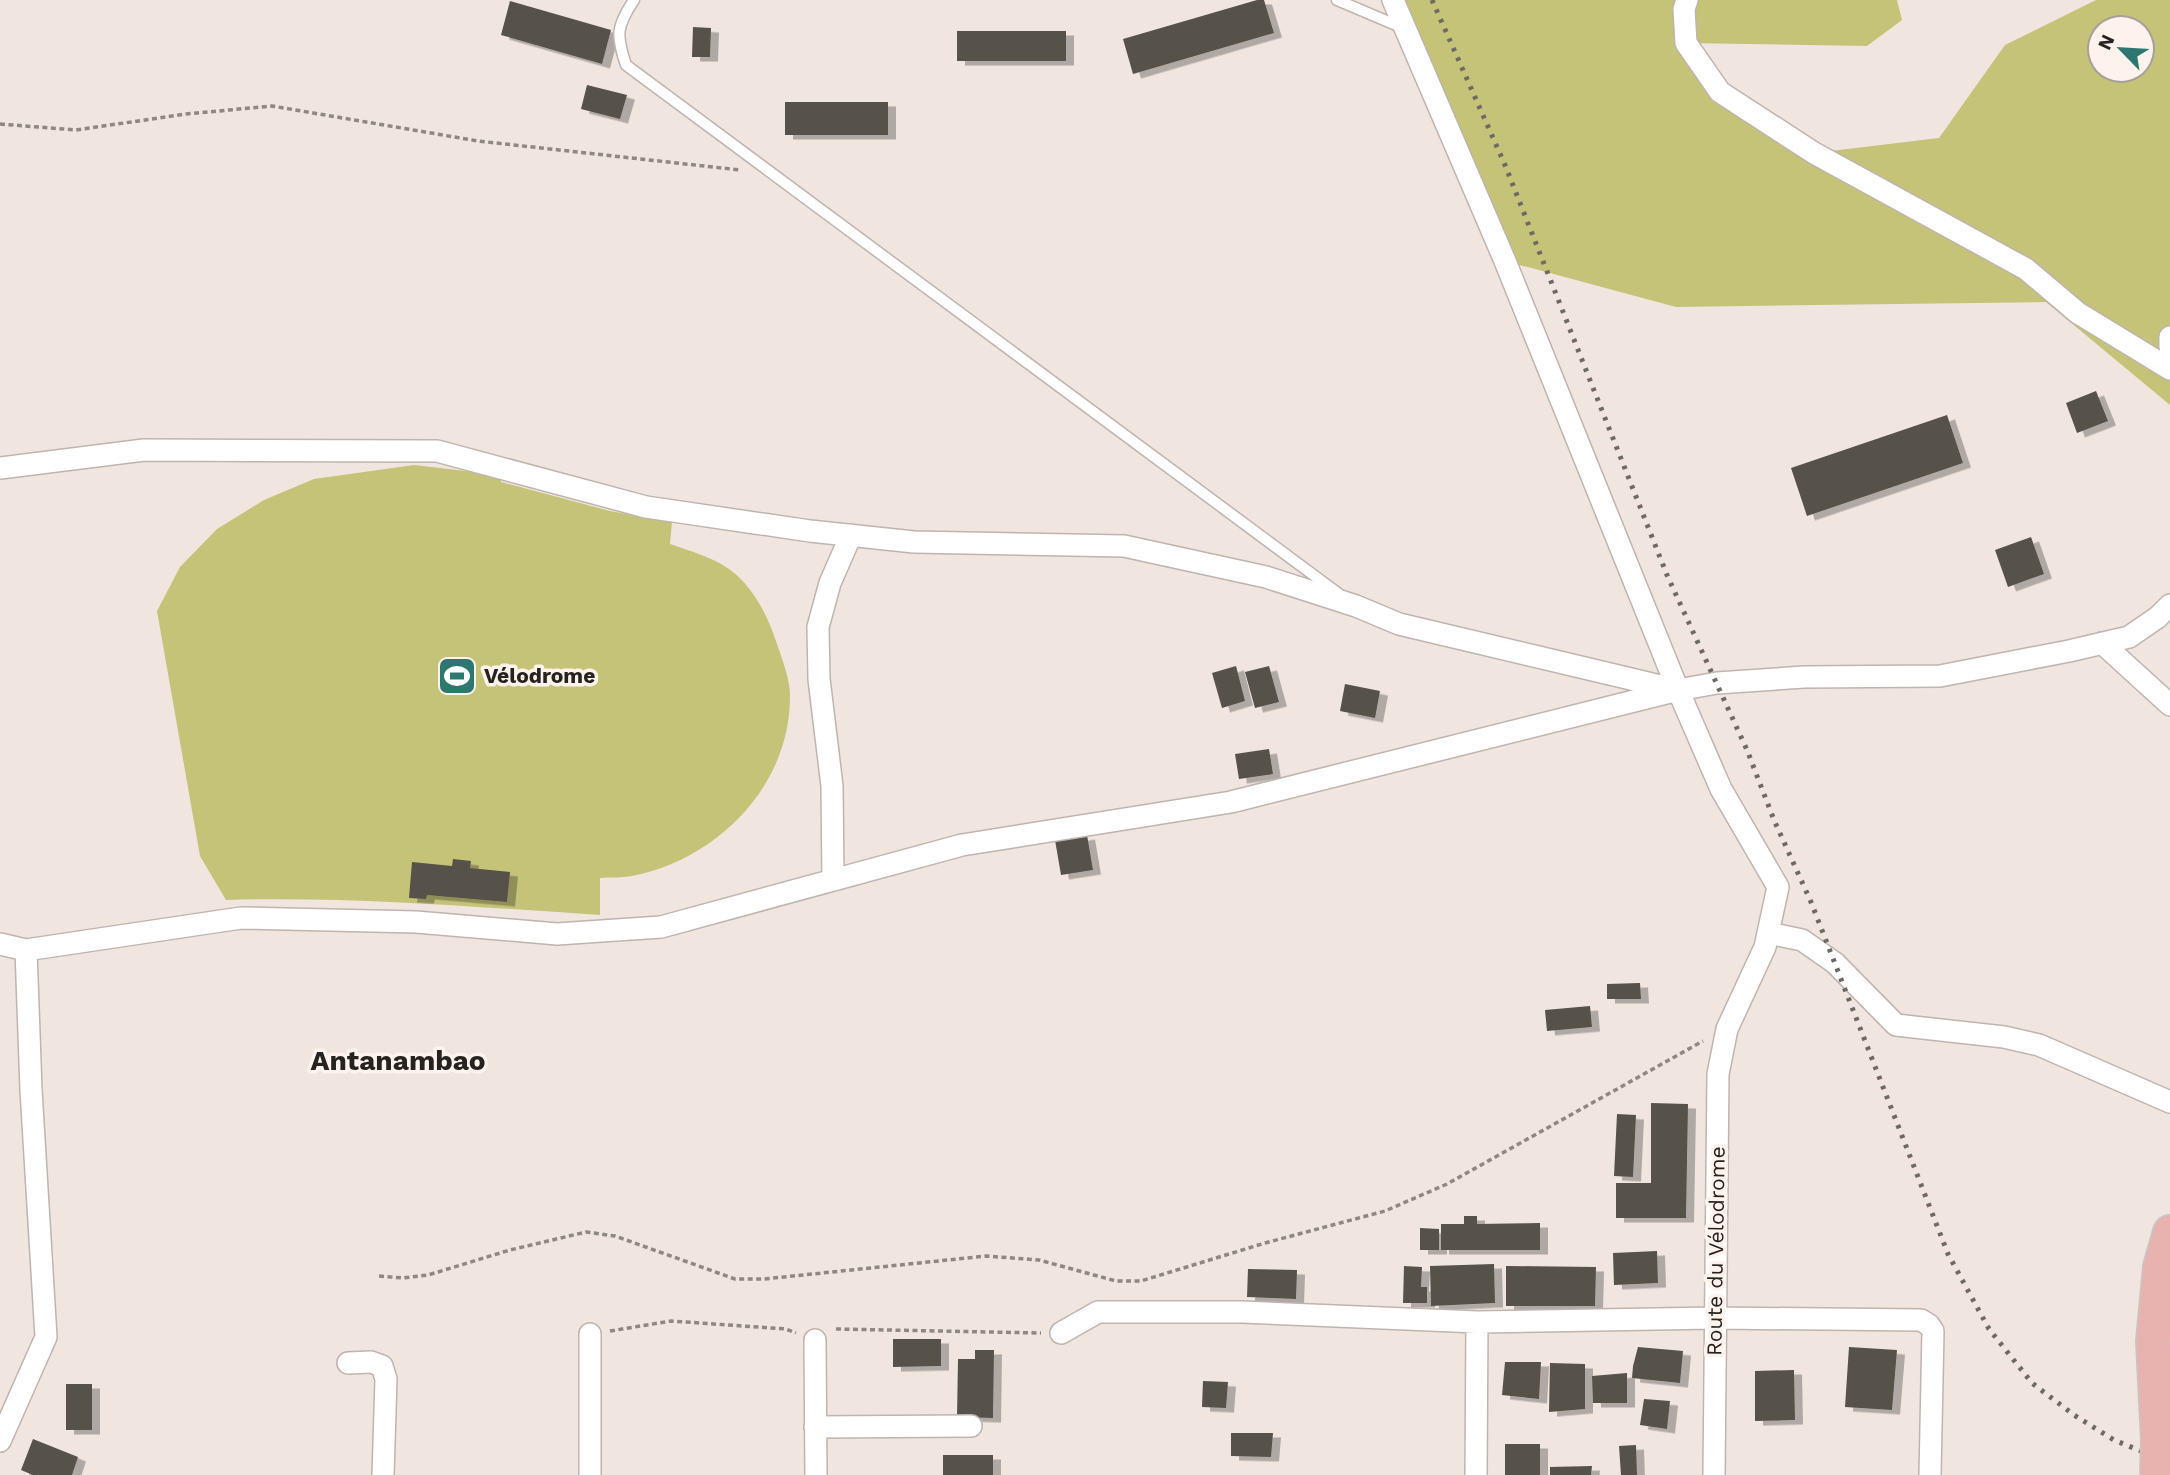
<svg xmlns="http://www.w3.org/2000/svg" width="2170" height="1475" viewBox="0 0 2170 1475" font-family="'Work Sans',sans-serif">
  <defs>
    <filter id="shadow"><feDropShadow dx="8" dy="4.5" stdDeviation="0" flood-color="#0004"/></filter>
  </defs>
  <rect width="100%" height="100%" fill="#f0e5df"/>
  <path fill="#c5c378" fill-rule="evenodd" d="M1393,0H1897L1902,20L1867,46L1687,43L1720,92L1814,153L1939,138L2005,45L2096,0H2170V405L2046,302L1676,307L1505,261ZM2100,28H2142V70H2100Z
    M414,465L500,475L501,482L610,511L672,522L670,544C690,551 712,557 729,569C753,586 768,616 777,644C782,659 790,679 790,695C791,785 718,859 632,876C622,878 610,877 600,878V915C475,907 351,896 226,900L200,856L157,611L180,567L217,529L264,500L314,479Z"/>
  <path fill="#565149" filter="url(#shadow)" d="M1257,0H1264L1274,33L1133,74L1123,39Z
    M510,1L611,30L602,64L501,35Z
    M693,27L711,28L710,57H692Z
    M957,31H1066V61H957Z
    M587,85L627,95L620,119L581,109Z
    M785,102H888V135H785Z
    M2096,391L2108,421L2077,433L2066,403Z
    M1947,415L1963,463L1807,516L1791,468Z
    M2031,537L2044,574L2008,587L1995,550Z
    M1236,666L1245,701L1222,708L1212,673Z
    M1269,666L1279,702L1255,708L1245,672Z
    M1345,684L1380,691L1375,718L1340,711Z
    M1269,749L1273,774L1239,779L1235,754Z
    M1087,835L1093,870L1061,875L1055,840Z
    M453,859L471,861L470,868L510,872L507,902L427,895L426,899L409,898L412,862L452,866Z
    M1640,983L1641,999H1607V984Z
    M1590,1006L1592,1027L1547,1031L1545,1010Z
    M1651,1103L1688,1104L1686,1218H1616V1183H1651Z
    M1617,1114L1636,1115L1633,1177L1614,1176Z
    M1464,1216H1477V1224L1540,1223V1250H1441V1224H1464Z
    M1420,1228L1439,1229V1250H1420Z
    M1657,1251L1658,1283L1614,1285L1613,1253Z
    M1494,1264L1495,1303L1431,1306L1430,1266Z
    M1404,1266L1422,1267L1421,1287H1427V1303H1403Z
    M1506,1266L1596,1267L1595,1306H1506Z
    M1248,1269L1297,1270L1296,1299L1247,1297Z
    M893,1339H941V1366L893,1367Z
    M1638,1347L1683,1351L1680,1383L1632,1378L1633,1366Z
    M1849,1347L1897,1350L1892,1410L1845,1407Z
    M975,1350H994L993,1418L957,1417L958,1359H975Z
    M1505,1362H1541L1539,1399L1502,1395Z
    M1550,1363L1585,1364V1409L1549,1412Z
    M1794,1370L1795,1420L1755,1421V1371Z
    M1627,1373V1403H1593L1592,1376Z
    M1203,1381L1228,1382L1226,1408L1202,1407Z
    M66,1384H92V1430H66Z
    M1644,1399L1670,1401L1667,1429L1640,1425Z
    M1231,1433H1273L1271,1457L1231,1456Z
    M33,1439L78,1457L72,1475H33L21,1470Z
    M1505,1444H1540V1475H1505Z
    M1636,1445L1637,1475H1621L1619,1446Z
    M943,1455H993V1475H943Z
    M1592,1466L1591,1475H1550V1467Z"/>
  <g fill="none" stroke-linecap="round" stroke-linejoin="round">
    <defs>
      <path id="lane" d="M634,0C616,27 616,35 626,65L1339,594
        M1337,0L1403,28"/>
      <path id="street" d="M1393,0L1505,261L1678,690L1721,789L1778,887L1765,947L1727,1029L1718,1074L1714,1475
        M1687,0L1684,9L1686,43L1720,92L1814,153L2026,269L2078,313L2170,369
        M2170,337V347
        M0,468L144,450L437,451L646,507L810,531L914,542L1124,546L1266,577L1356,606L1399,624L1673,689
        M2102,643L2170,705
        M833,880L832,786L819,679L818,627L830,583L851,535
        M1768,933L1802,940L1835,963L1896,1025L2004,1037L2039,1045L2170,1102
        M0,944L26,950L241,918L416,922L557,934L661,927L962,845L1231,802L1678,690L1717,683L1804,677L1940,676L2069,651L2129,637L2158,617L2170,605
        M1061,1333L1098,1312H1242L1477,1322L1714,1318L1921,1320L1929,1325L1933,1331L1930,1475
        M590,1334V1475
        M815,1340L816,1475
        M348,1363L371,1362L382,1366L386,1379L383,1475
        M815,1427L971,1426
        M0,1441L46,1337L31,1090L26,950
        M1476,1475L1477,1322"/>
      <path id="primary" d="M2158,1440L2153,1341L2160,1267L2170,1232"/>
    </defs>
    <use href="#lane" stroke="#bfb4ae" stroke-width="13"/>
    <use href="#street" stroke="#bfb4ae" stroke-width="24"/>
    <use href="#primary" stroke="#c7c6c5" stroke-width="36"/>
    <path stroke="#8f8783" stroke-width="3.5" stroke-dasharray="5 3.5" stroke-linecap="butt" d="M0,124L76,130L186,114L272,106L478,141L740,170
      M379,1276L403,1278L428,1275L510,1250L586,1232L615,1236L735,1279H764L986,1256L1039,1260L1116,1281H1141L1265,1243L1385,1211L1447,1184L1703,1041
      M836,1329L1041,1333
      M610,1331L671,1321L786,1329L796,1333"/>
    <use href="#lane" stroke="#fff" stroke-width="10"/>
    <use href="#street" stroke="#fff" stroke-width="21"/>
    <use href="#primary" stroke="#e8b3ae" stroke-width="33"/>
    <path stroke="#6f6965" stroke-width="5" stroke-dasharray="3.5 7" stroke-linecap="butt" d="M1432,0L1505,165L1667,575L1747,750L1774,820L1811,902L1948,1254L1989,1329L2032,1383L2074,1415L2114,1440L2170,1463"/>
    <defs>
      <path id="primary-bridge" d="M2157,1475L2158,1440"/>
    </defs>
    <use href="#primary-bridge" stroke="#c7c6c5" stroke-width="36" stroke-linecap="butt"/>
    <use href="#primary-bridge" stroke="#e8b3ae" stroke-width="33"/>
  </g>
  <defs>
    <symbol id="stadium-square" viewBox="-11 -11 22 22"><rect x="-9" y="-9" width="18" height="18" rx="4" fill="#2e7771" stroke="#fef3ec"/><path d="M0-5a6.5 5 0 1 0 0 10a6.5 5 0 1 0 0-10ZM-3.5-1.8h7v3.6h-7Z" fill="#fff"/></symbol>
  </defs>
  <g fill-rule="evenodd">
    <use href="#stadium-square" x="435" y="654" width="44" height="44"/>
  </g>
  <g text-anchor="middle" stroke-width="7" stroke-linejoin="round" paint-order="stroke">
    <g font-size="21" font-weight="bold" fill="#26221f" stroke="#fef3ec" text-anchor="start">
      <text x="484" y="683">Vélodrome</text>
    </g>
    <g font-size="21" fill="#26221f" stroke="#fef3ec">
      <text transform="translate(1716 1251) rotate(-89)" y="7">Route du Vélodrome</text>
    </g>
    <g font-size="28" font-weight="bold" fill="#26221f" stroke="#fef3ec">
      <text x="398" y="1070">Antanambao</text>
    </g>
  </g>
  <g transform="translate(2121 49) rotate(295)"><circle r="33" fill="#fef3ec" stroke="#a89f9a" stroke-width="2"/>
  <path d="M0-5L12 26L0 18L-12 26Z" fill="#2e7771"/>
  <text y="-10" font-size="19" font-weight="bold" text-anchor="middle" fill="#26221f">N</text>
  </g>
</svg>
